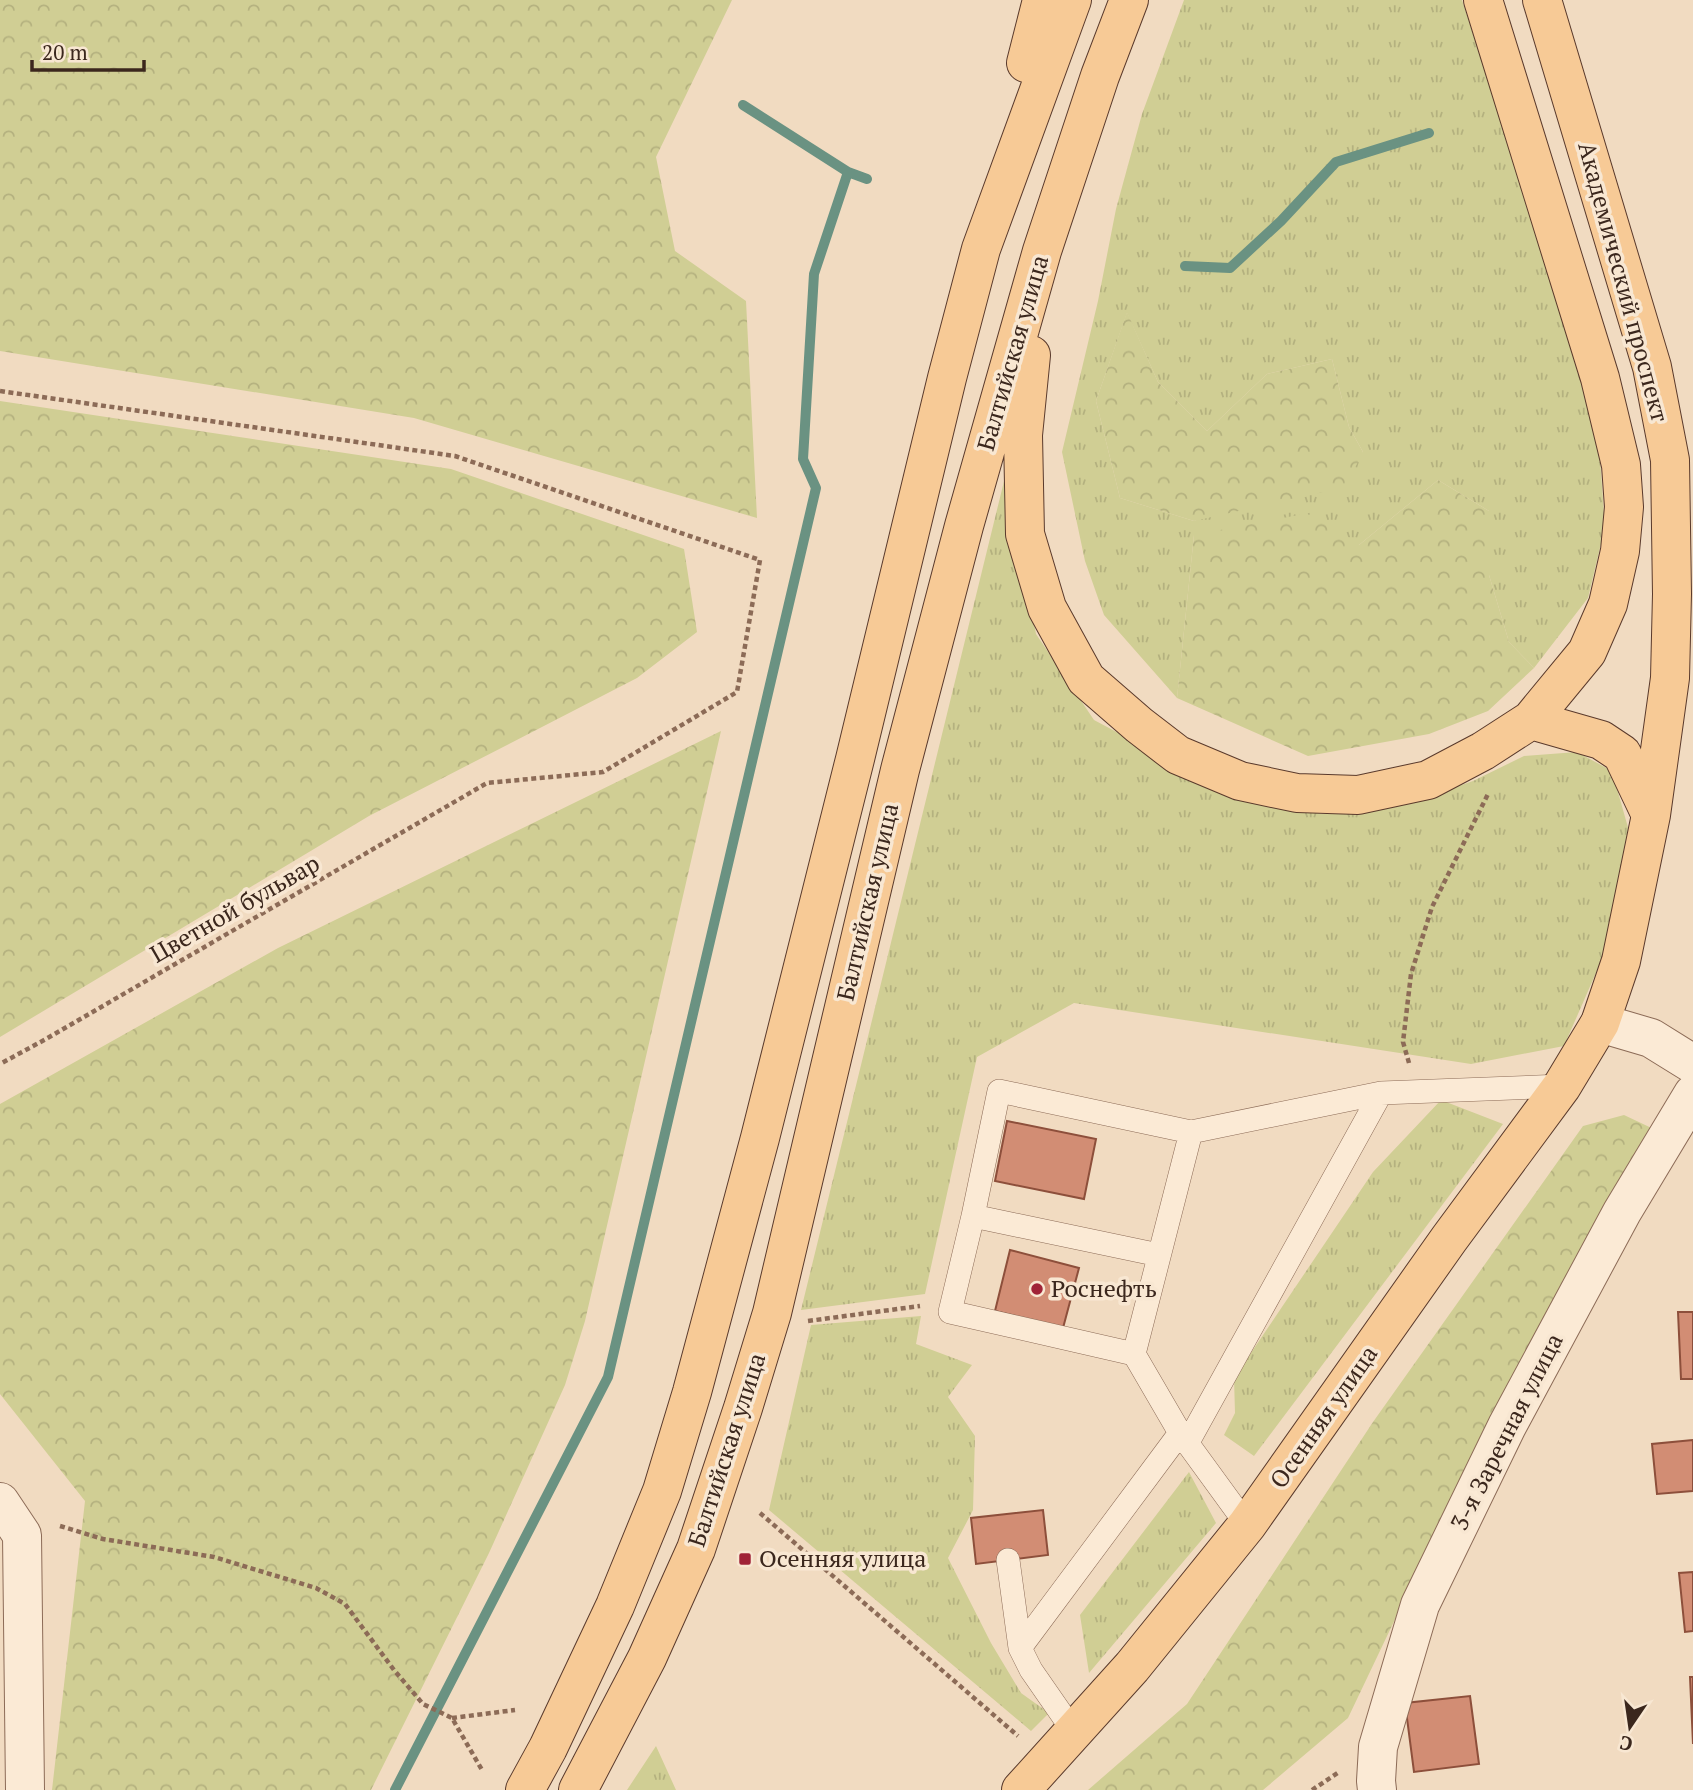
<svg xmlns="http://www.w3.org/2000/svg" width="1693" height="1790" viewBox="0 0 1693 1790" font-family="'PT Serif',serif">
  <defs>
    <pattern id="grass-tufts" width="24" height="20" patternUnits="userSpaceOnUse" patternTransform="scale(1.75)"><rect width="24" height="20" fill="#d0ce94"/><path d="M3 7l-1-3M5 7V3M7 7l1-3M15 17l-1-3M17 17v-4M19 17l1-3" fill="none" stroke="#b4b17f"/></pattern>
    <pattern id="forest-crowns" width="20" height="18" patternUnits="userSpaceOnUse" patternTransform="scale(1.75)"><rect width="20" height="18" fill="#d0ce94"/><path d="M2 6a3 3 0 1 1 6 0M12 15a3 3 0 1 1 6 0" fill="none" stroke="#b4b17f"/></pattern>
  </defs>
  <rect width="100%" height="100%" fill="#f1dbc1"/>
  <path fill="url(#grass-tufts)" fill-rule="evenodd" d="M1184,0H1462L1589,393L1600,459L1605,527L1588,598L1534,668L1509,642L1489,575V511L1438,480L1359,545L1194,535L1177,698L1104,615L1085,561L1062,452L1098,301L1116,209L1142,114ZM1127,313L1158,382L1207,431L1267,374L1332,359L1349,427L1363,452L1194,521L1120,498L1096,401Z
    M1006,473L1036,634L1094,720L1224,789L1322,814L1403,805L1473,781L1524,756L1577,752L1612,771L1629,831L1616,927L1564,1046L1471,1064L1074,1003L977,1057L925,1294L801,1310Z
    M1441,1100L1503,1124L1254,1456L1224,1435L1235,1413L1234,1378L1373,1172Z
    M921,1316L916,1344L972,1365L948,1397L975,1436L973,1510L948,1558L991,1643L1021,1693L1049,1713L1031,1731L769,1510L811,1325Z
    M1189,1472L1216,1523L1089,1673L1080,1615Z
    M656,1746L676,1790H627Z"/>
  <path fill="url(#forest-crowns)" d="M0,0H732L656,157L675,251L746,301L757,518L414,418L0,351Z
    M1127,312L1158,382L1207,431L1267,374L1332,359L1349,427L1363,452L1345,487L1194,521L1120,498L1096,401Z
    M0,401L451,469L684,549L697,632L637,678L369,816L0,1037Z
    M1438,480L1489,511V575L1509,642L1534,668L1488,711L1429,734L1308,756L1177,698L1194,535L1314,512L1359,545Z
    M721,731L585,1321L565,1385L489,1553L371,1790H52L85,1501L0,1394V1104L278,948Z
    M1624,1115L1660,1132L1448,1508L1348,1718L1263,1790H1088L1187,1704L1373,1422L1583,1126Z"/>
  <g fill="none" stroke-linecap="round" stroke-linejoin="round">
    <path stroke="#6a9282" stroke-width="10" d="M743,105L848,172L867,179
      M1185,266L1230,268L1281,221L1336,162L1429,133
      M395,1790L608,1377L816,488L803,459L814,274L848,172"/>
  </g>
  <path fill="#d28d74" stroke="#8d4f3b" stroke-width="2" d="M1007,1121L1096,1139L1084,1199L995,1181Z
    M1010,1250L1079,1268L1063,1328L995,1311Z
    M1678,1312H1693V1379H1681Z
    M1693,1440V1491L1657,1494L1652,1444Z
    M1043,1510L1048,1555L976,1564L971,1518Z
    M1693,1572V1631L1685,1632L1679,1573Z
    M1690,1677H1693V1744Z
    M1470,1696L1479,1764L1414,1772L1405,1703Z"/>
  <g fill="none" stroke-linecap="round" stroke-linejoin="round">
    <defs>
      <path id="service" d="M973,1216L950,1312L1134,1354
        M1159,1255L973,1216L999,1091L1191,1132
        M1187,1444L1381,1093
        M1247,1525L1180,1433L1134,1354L1191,1132L1381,1093L1562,1086
        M1008,1560L1020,1648L1031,1670L1074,1732
        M1020,1648L1180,1433"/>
      <path id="minor" d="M1600,1023L1651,1038L1693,1064
        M0,1502L22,1535L25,1790
        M1377,1790L1376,1781L1378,1747L1420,1605L1507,1426L1622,1212L1693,1094"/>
      <path id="primary" d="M1026,63L1042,0
        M1031,355L1023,435L1025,534L1047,608L1086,679L1139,725L1178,755L1240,781L1297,793L1358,795L1428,780L1483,751L1531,720L1587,652L1608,604L1620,551L1624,507L1621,465L1600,378L1483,0
        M1531,720L1601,740L1622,754L1651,815
        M525,1790L548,1748L615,1606L662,1491L692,1392L760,1138L855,759L947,378L981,249L1072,0
        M578,1790L647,1658L696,1549L743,1408L772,1313L900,770L964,526L1042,251L1100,76L1129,0
        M1021,1790L1132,1667L1247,1525L1449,1239L1562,1086L1600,1023L1621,961L1651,815L1670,678L1672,594L1670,460L1652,367L1542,0"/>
    </defs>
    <use href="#service" stroke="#8c6b57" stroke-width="24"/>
    <use href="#minor" stroke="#8c6b57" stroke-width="40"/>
    <use href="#primary" stroke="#5a3a2c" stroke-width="40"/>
    <path stroke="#8c6b57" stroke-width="4.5" stroke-dasharray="5 3.5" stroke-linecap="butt" d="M0,391L455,456L760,560L737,692L603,772L487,783L46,1039L0,1064
      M1409,1063L1403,1042L1411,974L1432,907L1489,792
      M808,1321L920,1306
      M760,1513L1018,1736
      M60,1526L103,1539L214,1557L316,1588L345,1604L394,1670L423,1704L452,1718L482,1770
      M452,1718L515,1710
      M1312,1790L1339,1772"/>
    <use href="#service" stroke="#fbead5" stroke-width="23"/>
    <use href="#minor" stroke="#fbead5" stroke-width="38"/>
    <use href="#primary" stroke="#f7ca96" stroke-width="38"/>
  </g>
  <g fill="#a02337" stroke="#f8e7d2" stroke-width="2.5">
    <circle cx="1037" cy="1289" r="7"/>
    <rect x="738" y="1552" width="14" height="14" rx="3.5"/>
  </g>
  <g text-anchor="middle" stroke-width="7" stroke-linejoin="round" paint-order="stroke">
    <g font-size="24" fill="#3b271d" stroke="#f8e7d2">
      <text transform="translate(1623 282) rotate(75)" y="8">Академический проспект</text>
      <text transform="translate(1013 353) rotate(-74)" y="8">Балтийская улица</text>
      <text transform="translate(868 902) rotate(-77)" y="8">Балтийская улица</text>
      <text transform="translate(235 909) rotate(-30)" y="8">Цветной бульвар</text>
      <text transform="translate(1324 1417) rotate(-55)" y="8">Осенняя улица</text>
      <text transform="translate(1507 1432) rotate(-63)" y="8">3-я Заречная улица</text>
      <text transform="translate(727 1450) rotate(-72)" y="8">Балтийская улица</text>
    </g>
    <g font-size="24" fill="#3b271d" stroke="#f8e7d2" text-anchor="start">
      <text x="1051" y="1297">Роснефть</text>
      <text x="759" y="1567">Осенняя улица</text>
    </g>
  </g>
  <g transform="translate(1630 1727) rotate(193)" stroke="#f8e7d2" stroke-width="5" paint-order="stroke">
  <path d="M0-5L12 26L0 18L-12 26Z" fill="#3b271d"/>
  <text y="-10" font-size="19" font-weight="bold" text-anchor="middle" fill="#3b271d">С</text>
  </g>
  <path d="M32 60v10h112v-10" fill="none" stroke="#3b271d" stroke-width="3.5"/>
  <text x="42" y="60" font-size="21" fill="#3b271d" stroke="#f8e7d2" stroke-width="5" paint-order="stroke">20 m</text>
</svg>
